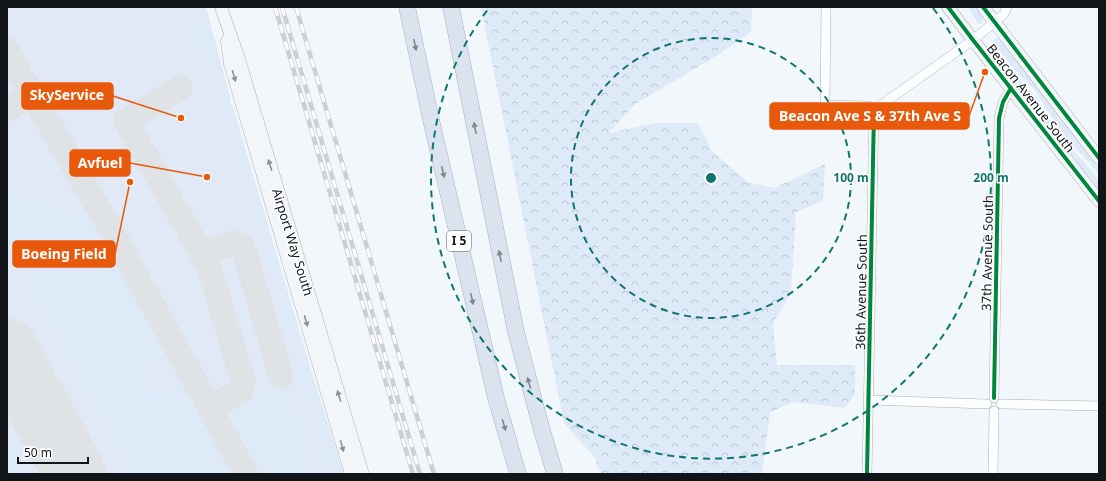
<svg xmlns="http://www.w3.org/2000/svg" width="1106" height="481" viewBox="0 0 1106 481" font-family="'Noto Sans',sans-serif">
  <defs>
    <pattern id="forest-crowns" width="20" height="18" patternUnits="userSpaceOnUse"><rect width="20" height="18" fill="#deeaf8"/><path d="M2 6a3 3 0 1 1 6 0M12 15a3 3 0 1 1 6 0" fill="none" stroke="#bdc8d4"/></pattern>
  </defs>
  <rect width="100%" height="100%" fill="#f2f7fc"/>
  <path fill="#e0e9f5" d="M7,7H206L233,111L274,254L344,474H7Z"/>
  <path fill="#deeaf8" d="M968,7H977L983,17V22L981,24H978Z
    M199,24L209,28L213,33L231,100L229,103L232,104L342,474H326L297,373L301,369L290,327L288,326L287,320L278,286L275,284L276,281L213,71C204,62 166,29 199,24Z
    M1001,38L1099,168V175L1089,162L1067,140L1034,89L1013,68L992,41L995,39Z
    M990,46L1003,63L1036,97L1058,134L1091,170L1099,181V194L988,47Z
    M7,189L47,202L53,209L59,210V206L86,214L100,226L173,357L147,369L144,375L152,390L160,393L167,389L164,373L178,367L236,474H131L7,250Z
    M289,379L317,474H254L230,430L231,418L235,410Z
    M7,439L26,474H7Z"/>
  <path fill="url(#forest-crowns)" d="M481,7H752L751,32L715,57L635,104L609,133L654,123H698L712,151L748,182L774,188L825,164L823,201L796,212L791,293L773,323L777,365H855V394L845,408L794,402L770,412L762,474H601L595,458L564,423Z"/>
  <g fill="none" stroke-linecap="round" stroke-linejoin="round">
    <path stroke="#e0e3e6" stroke-width="25" d="M7,50L32,95L113,233L246,474
      M180,88L126,121L209,267L243,381L241,391L209,408
      M7,109L32,95
      M197,245C203,248 209,250 216,249C228,247 230,238 243,247L281,376"/>
    <path stroke="#e0e3e6" stroke-width="63" d="M7,350L75,474"/>
    <defs>
      <path id="minor" d="M826,7L825,105L868,106L874,110
        M874,110L973,40L1004,14L1007,7
        M994,398L999,118L1003,102L1011,88
        M869,400L987,404
        M1001,404L1099,406
        M867,474L874,110
        M993,474L994,411"/>
      <path id="secondary" d="M221,7L239,59L363,474
        M948,7L973,40L1099,201
        M983,7L1099,158
        M227,41L230,64L351,474"/>
      <path id="motorway" d="M407,7L432,124L496,398L518,474
        M451,7L516,332L541,427L555,474"/>
    </defs>
    <use href="#minor" stroke="#abb0b4" stroke-width="10"/>
    <use href="#secondary" stroke="#abb0b4" stroke-width="13"/>
    <use href="#motorway" stroke="#a8b2c0" stroke-width="17"/>
    <use href="#minor" stroke="#fdfeff" stroke-width="9"/>
    <use href="#secondary" stroke="#f3f6f9" stroke-width="12"/>
    <use href="#motorway" stroke="#dae3ee" stroke-width="16"/>
    <defs>
      <path id="rail" d="M275,7L413,474
        M282,7L420,474
        M296,7L434,474"/>
    </defs>
    <use href="#rail" stroke="#cecfd1" stroke-width="4.5"/>
    <use href="#rail" stroke="#fff" stroke-width="3" stroke-dasharray="9" stroke-linecap="butt"/>
    <defs>
      <path id="cycleway" d="M948,7L973,40L1099,201
        M983,7L1099,158
        M994,398L999,118L1003,102L1011,88
        M867,474L874,110"/>
    </defs>
    <use href="#cycleway" stroke="#fff" stroke-width="6"/>
    <use href="#cycleway" stroke="#00873e" stroke-width="4"/>
  </g>
  <defs><path id="oneway-solid" d="M-6-.8H1V-3.2L6.5 0L1 3.2V.8H-6Z"/></defs>
  <g fill="#80868f">
    <use href="#oneway-solid" transform="translate(415 45) rotate(78)"/>
    <use href="#oneway-solid" transform="translate(475 128) rotate(-101)"/>
    <use href="#oneway-solid" transform="translate(443 172) rotate(77)"/>
    <use href="#oneway-solid" transform="translate(500 256) rotate(-101)"/>
    <use href="#oneway-solid" transform="translate(472 299) rotate(77)"/>
    <use href="#oneway-solid" transform="translate(529 383) rotate(-105)"/>
    <use href="#oneway-solid" transform="translate(504 425) rotate(73)"/>
  </g>
  <g fill="#8d9195">
    <use href="#oneway-solid" transform="translate(234 76) rotate(74)"/>
    <use href="#oneway-solid" transform="translate(270 165) rotate(-107)"/>
    <use href="#oneway-solid" transform="translate(306 321) rotate(74)"/>
    <use href="#oneway-solid" transform="translate(339 396) rotate(-107)"/>
    <use href="#oneway-solid" transform="translate(342 446) rotate(74)"/>
  </g>
  <g fill="none" stroke="#0f766e" stroke-width="2" stroke-dasharray="7 5">
    <circle cx="711" cy="178" r="140"/>
    <path d="M933 8A280 280 0 1 1 489 8"/>
  </g>
  <g text-anchor="middle" stroke-width="3" stroke-linejoin="round" paint-order="stroke">
    <rect fill="#fff" stroke="#585b5f" stroke-width="1" x="447" y="231" width="24" height="20" rx="3"/>
    <g font-size="12" font-weight="bold" fill="#11151a">
      <text x="459" y="245">I 5</text>
    </g>
    <g font-size="13" fill="#11151a" stroke="#fff">
      <text transform="translate(1031 98) rotate(52)" y="5">Beacon Avenue South</text>
      <text transform="translate(293 242) rotate(73)" y="5">Airport Way South</text>
      <text transform="translate(987 253) rotate(-89)" y="5">37th Avenue South</text>
      <text transform="translate(861 292) rotate(-89)" y="5">36th Avenue South</text>
    </g>
  </g>
  <circle cx="711" cy="178" r="6" fill="#0f766e" stroke="#fff" stroke-width="2"/>
  <g font-size="12" text-anchor="middle" font-weight="bold" fill="#0f766e" stroke="#fff" stroke-width="3" stroke-linejoin="round" paint-order="stroke">
    <text x="851" y="182">100 m</text>
    <text x="991" y="182">200 m</text>
  </g>
  <path fill="none" stroke="#e8590c" stroke-width="1.5" d="M181 118L113 96M985 72L969 116M207 177L130 163M130 182L115 254"/>
  <g fill="#e8590c" stroke="#fff" stroke-width="1.5">
    <circle cx="181" cy="118" r="4"/>
    <circle cx="985" cy="72" r="4"/>
    <circle cx="207" cy="177" r="4"/>
    <circle cx="130" cy="182" r="4"/>
  </g>
  <g fill="#e8590c" stroke="#e8590c" stroke-width="1.5">
    <rect x="22" y="83" width="91" height="26" rx="4"/>
    <rect x="770" y="103" width="199" height="26" rx="4"/>
    <rect x="70" y="150" width="60" height="26" rx="4"/>
    <rect x="13" y="241" width="102" height="26" rx="4"/>
  </g>
  <g font-size="14" text-anchor="middle" font-weight="bold" fill="#fff">
    <text x="67" y="100">SkyService</text>
    <text x="870" y="121">Beacon Ave S &amp; 37th Ave S</text>
    <text x="100" y="168">Avfuel</text>
    <text x="64" y="259">Boeing Field</text>
  </g>
  <rect width="1106" height="481" fill="none" stroke="#11151a" stroke-width="16"/>
  <path d="M18 457v6h70v-6" fill="none" stroke="#11151a" stroke-width="2"/>
  <text x="24" y="457" font-size="12" fill="#11151a" stroke="#ffffff" stroke-width="3" paint-order="stroke">50 m</text>
</svg>
